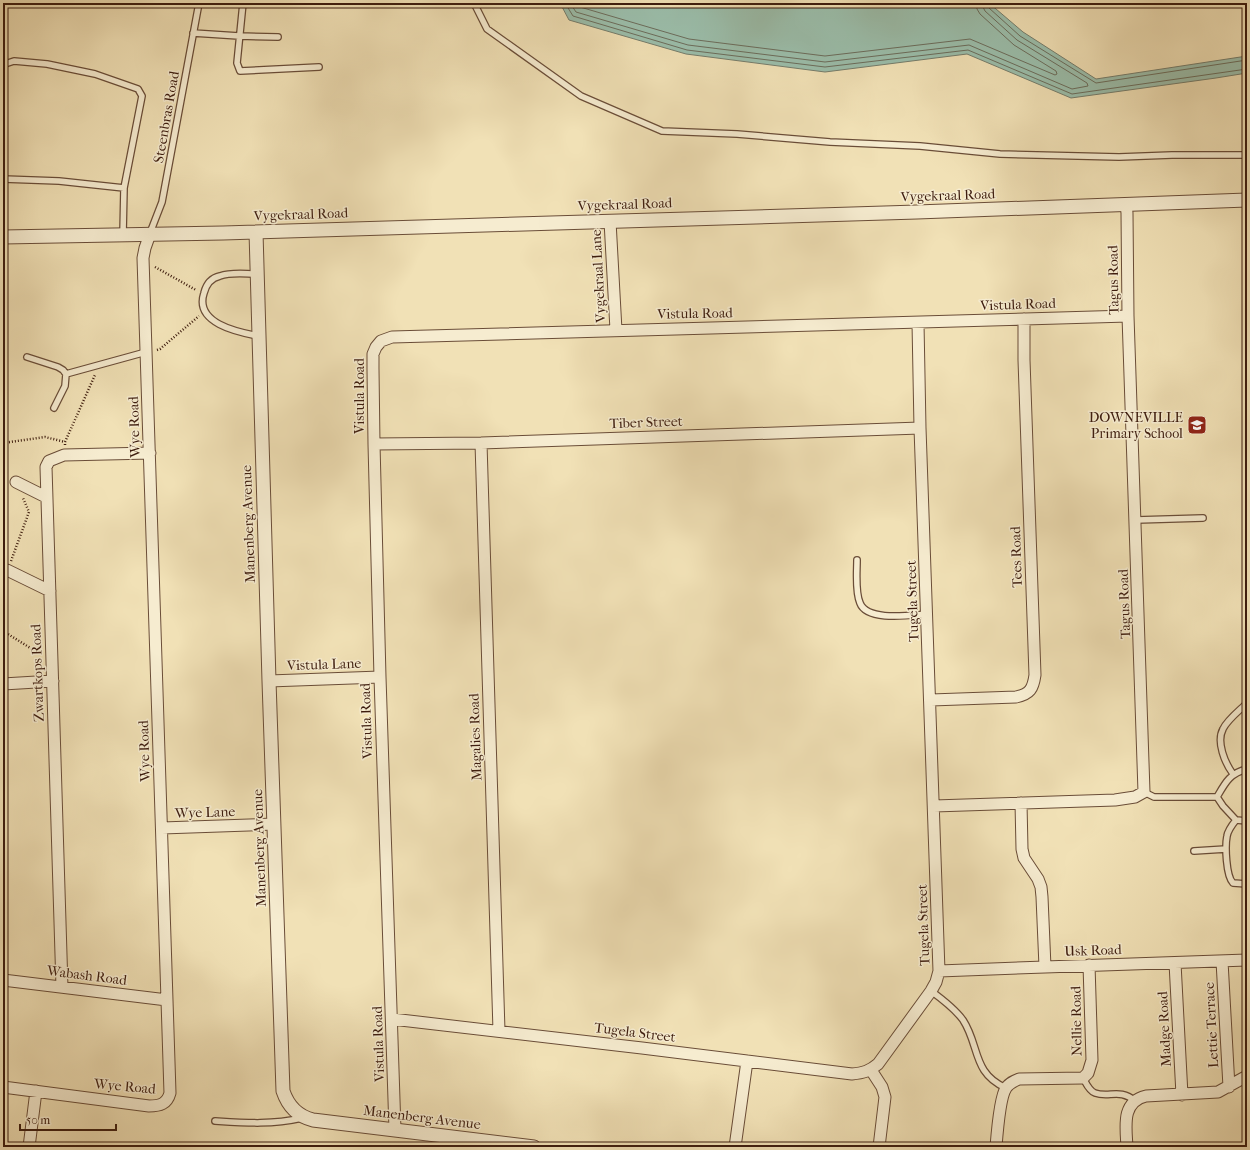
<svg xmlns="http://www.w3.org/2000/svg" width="1250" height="1150" viewBox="0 0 1250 1150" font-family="'IM FELL French Canon',serif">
  <rect width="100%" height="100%" fill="#f1e1b6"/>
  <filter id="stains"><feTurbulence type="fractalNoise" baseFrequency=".005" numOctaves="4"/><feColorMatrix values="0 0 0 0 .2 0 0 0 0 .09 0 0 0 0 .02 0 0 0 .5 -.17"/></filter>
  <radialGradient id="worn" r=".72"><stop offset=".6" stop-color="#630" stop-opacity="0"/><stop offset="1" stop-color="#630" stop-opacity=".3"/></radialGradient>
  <path fill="#9bbeab" stroke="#757d6c" d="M560,3H989L1023,32L1096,79L1247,56V73L1216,78L1071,98L967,54L825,72L686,54L569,20Z"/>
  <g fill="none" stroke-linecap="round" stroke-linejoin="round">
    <path stroke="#6c6d5c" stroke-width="1" d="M565,3L573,16L687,50L825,67L968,50L1072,94L1247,69
      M570,3L576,12L688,45L825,62L969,45L1072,89L1088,86L1087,83L1017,40L985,11L983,7L982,3
      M577,3L580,7L689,39L825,56L970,39L1055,75L1057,74L1056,71L1014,45L980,14L977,9L976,3
      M987,3L989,8L1020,36L1096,83L1247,60"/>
    <defs>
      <path id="service" d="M243,3L237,63L240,71L319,67
        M474,3L487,29L581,96L662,131L737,134L830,142L920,146L1000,154L1119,157L1172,155H1247
        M193,33L239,36L278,37
        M3,71L5,64L14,61L47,64L95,74L138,89L142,96L124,188
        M3,179L59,181L124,188L123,234
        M150,233L162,202L199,3
        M256,274C245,274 231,272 220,276C211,278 206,285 204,293C194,323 237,332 258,336
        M27,357L58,367L63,370L66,374L65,386L54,408
        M66,374L146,352
        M1136,520L1203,518
        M857,560C857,572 855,592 860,603C867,622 911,615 927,614
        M1233,774C1225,763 1216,742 1223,729C1227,720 1240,710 1247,703
        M1144,792L1154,797H1217
        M1217,797C1225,783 1230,773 1247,769
        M1217,797L1223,806L1236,820L1247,821
        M1236,820C1232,825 1228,830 1227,836C1225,846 1226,876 1233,883L1247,884
        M1194,851L1226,849
        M931,991C942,999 955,1009 963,1020C980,1046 972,1073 1006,1088
        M1083,1078C1086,1083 1089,1091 1095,1093C1109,1098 1120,1088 1135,1101
        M215,1121C246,1123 271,1125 302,1118"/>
      <path id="minor" d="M610,221L616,330
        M481,443L499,1031
        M374,444L481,443L920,428
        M16,482L46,497
        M7,570L50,591
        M269,681L380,677
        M3,684L53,681
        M931,700L1016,697C1030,694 1033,689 1035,675L1024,360V319
        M1021,803L1022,849L1024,858L1038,879L1041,887L1042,897L1045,967
        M934,806L1115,800L1135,797L1144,792L1128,316L1127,213L1126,204
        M162,828L274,824
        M1222,961L1229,1087
        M1175,963L1182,1095
        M939,971L1045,967L1247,960
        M3,980L167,1000
        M62,987L46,467L49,461L64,455L150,453
        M392,1019L642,1048L852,1074C863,1073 870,1071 878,1064L931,991L936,982L939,971L920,428L918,323
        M871,1070L882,1087L885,1097L879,1147
        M3,1087L149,1106C160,1106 167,1104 170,1093L143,258L145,248L150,234
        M395,1130L380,677L374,444L373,369V354L376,347L381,341L392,337L1128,316
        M29,1147L36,1091
        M735,1147L747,1061
        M996,1147C997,1134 1000,1097 1006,1088C1009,1083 1014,1081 1019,1079L1083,1078L1088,1073L1092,1060L1089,965
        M1127,1147C1126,1127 1121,1102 1146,1096L1218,1092L1247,1076"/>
      <path id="tertiary" d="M256,232L269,681L283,1091C288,1106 297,1116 313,1120L534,1147
        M3,237L223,233L917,212L1247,200"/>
    </defs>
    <use href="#service" stroke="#6a4d38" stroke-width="8"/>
    <use href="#minor" stroke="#6a4d38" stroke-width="13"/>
    <use href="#tertiary" stroke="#6a4d38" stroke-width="15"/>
    <path stroke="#3d1c0e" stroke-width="2.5" stroke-dasharray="1 2" stroke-linecap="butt" d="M155,267L196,290
      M157,350L160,349L199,316
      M3,443L45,437L65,442
      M65,445V442L95,375
      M11,561L29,512L23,498
      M3,631L40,654"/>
    <use href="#service" stroke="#f6ecd0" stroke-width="5.5"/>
    <use href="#minor" stroke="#f6ecd0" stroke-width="11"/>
    <use href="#tertiary" stroke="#f6ecd0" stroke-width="13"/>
  </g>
  <defs>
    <symbol id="school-square" viewBox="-11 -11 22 22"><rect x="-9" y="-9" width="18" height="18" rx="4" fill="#8f2418" stroke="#f6ecd0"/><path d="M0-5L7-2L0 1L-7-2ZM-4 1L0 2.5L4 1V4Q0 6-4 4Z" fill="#fff"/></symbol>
  </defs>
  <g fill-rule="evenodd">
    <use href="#school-square" x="1186" y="414" width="22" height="22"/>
  </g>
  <g text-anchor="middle" stroke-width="3" stroke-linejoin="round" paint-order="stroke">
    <g font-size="14" fill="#3d1c0e" stroke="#f6ecd0">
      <text transform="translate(166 117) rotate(-80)" y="5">Steenbras Road</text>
      <text transform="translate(948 195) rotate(-2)" y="5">Vygekraal Road</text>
      <text transform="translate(625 204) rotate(-2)" y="5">Vygekraal Road</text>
      <text transform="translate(301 214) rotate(-2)" y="5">Vygekraal Road</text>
      <text transform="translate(598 276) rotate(-93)" y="5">Vygekraal Lane</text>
      <text transform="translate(1113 280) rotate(-91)" y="5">Tagus Road</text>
      <text transform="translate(1018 304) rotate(-2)" y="5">Vistula Road</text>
      <text transform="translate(695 313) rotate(-1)" y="5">Vistula Road</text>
      <text transform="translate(359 396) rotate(-90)" y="5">Vistula Road</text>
      <text transform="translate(646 422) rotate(-2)" y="5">Tiber Street</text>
      <text transform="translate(134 427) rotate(-92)" y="5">Wye Road</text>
      <text transform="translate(248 524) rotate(-92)" y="5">Manenberg Avenue</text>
      <text transform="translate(1016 557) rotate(-92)" y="5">Tees Road</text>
      <text transform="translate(912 601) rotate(-92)" y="5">Tugela Street</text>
      <text transform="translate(1124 604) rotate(-92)" y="5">Tagus Road</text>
      <text transform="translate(324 664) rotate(-2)" y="5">Vistula Lane</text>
      <text transform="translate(37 673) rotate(-92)" y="5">Zwartkops Road</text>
      <text transform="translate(366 721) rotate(-92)" y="5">Vistula Road</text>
      <text transform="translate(475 737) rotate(-92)" y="5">Magalies Road</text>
      <text transform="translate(144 751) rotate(-92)" y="5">Wye Road</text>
      <text transform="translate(205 812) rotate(-2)" y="5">Wye Lane</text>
      <text transform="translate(259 848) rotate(-92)" y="5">Manenberg Avenue</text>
      <text transform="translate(923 925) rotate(-92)" y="5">Tugela Street</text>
      <text transform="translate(1093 950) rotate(-2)" y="5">Usk Road</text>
      <text transform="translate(87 975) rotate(7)" y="5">Wabash Road</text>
      <text transform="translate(1076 1021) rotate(-91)" y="5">Nellie Road</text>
      <text transform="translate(1211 1025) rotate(-93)" y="5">Lettie Terrace</text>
      <text transform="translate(1164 1029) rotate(-93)" y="5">Madge Road</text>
      <text transform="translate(635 1032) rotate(7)" y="5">Tugela Street</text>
      <text transform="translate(378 1044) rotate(-92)" y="5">Vistula Road</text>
      <text transform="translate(125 1086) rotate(5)" y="5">Wye Road</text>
      <text transform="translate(422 1117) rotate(7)" y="5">Manenberg Avenue</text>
    </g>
    <g font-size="14" fill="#3d1c0e" stroke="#f6ecd0" text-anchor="end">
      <text x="1183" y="422">DOWNEVILLE<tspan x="1183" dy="16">Primary School</tspan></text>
    </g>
  </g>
  <rect width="1250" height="1150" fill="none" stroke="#f1e1b6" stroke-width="16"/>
  <rect x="4" y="4" width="1242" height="1142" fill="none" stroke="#3d1c0e" stroke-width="2"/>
  <rect x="8" y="8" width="1234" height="1134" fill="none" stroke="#3d1c0e"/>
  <path d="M20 1124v6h96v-6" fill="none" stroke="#3d1c0e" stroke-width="2"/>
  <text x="26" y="1124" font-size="12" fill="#3d1c0e" stroke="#f6ecd0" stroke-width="3" paint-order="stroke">50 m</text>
  <rect width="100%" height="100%" filter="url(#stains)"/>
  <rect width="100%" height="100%" fill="url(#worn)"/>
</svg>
